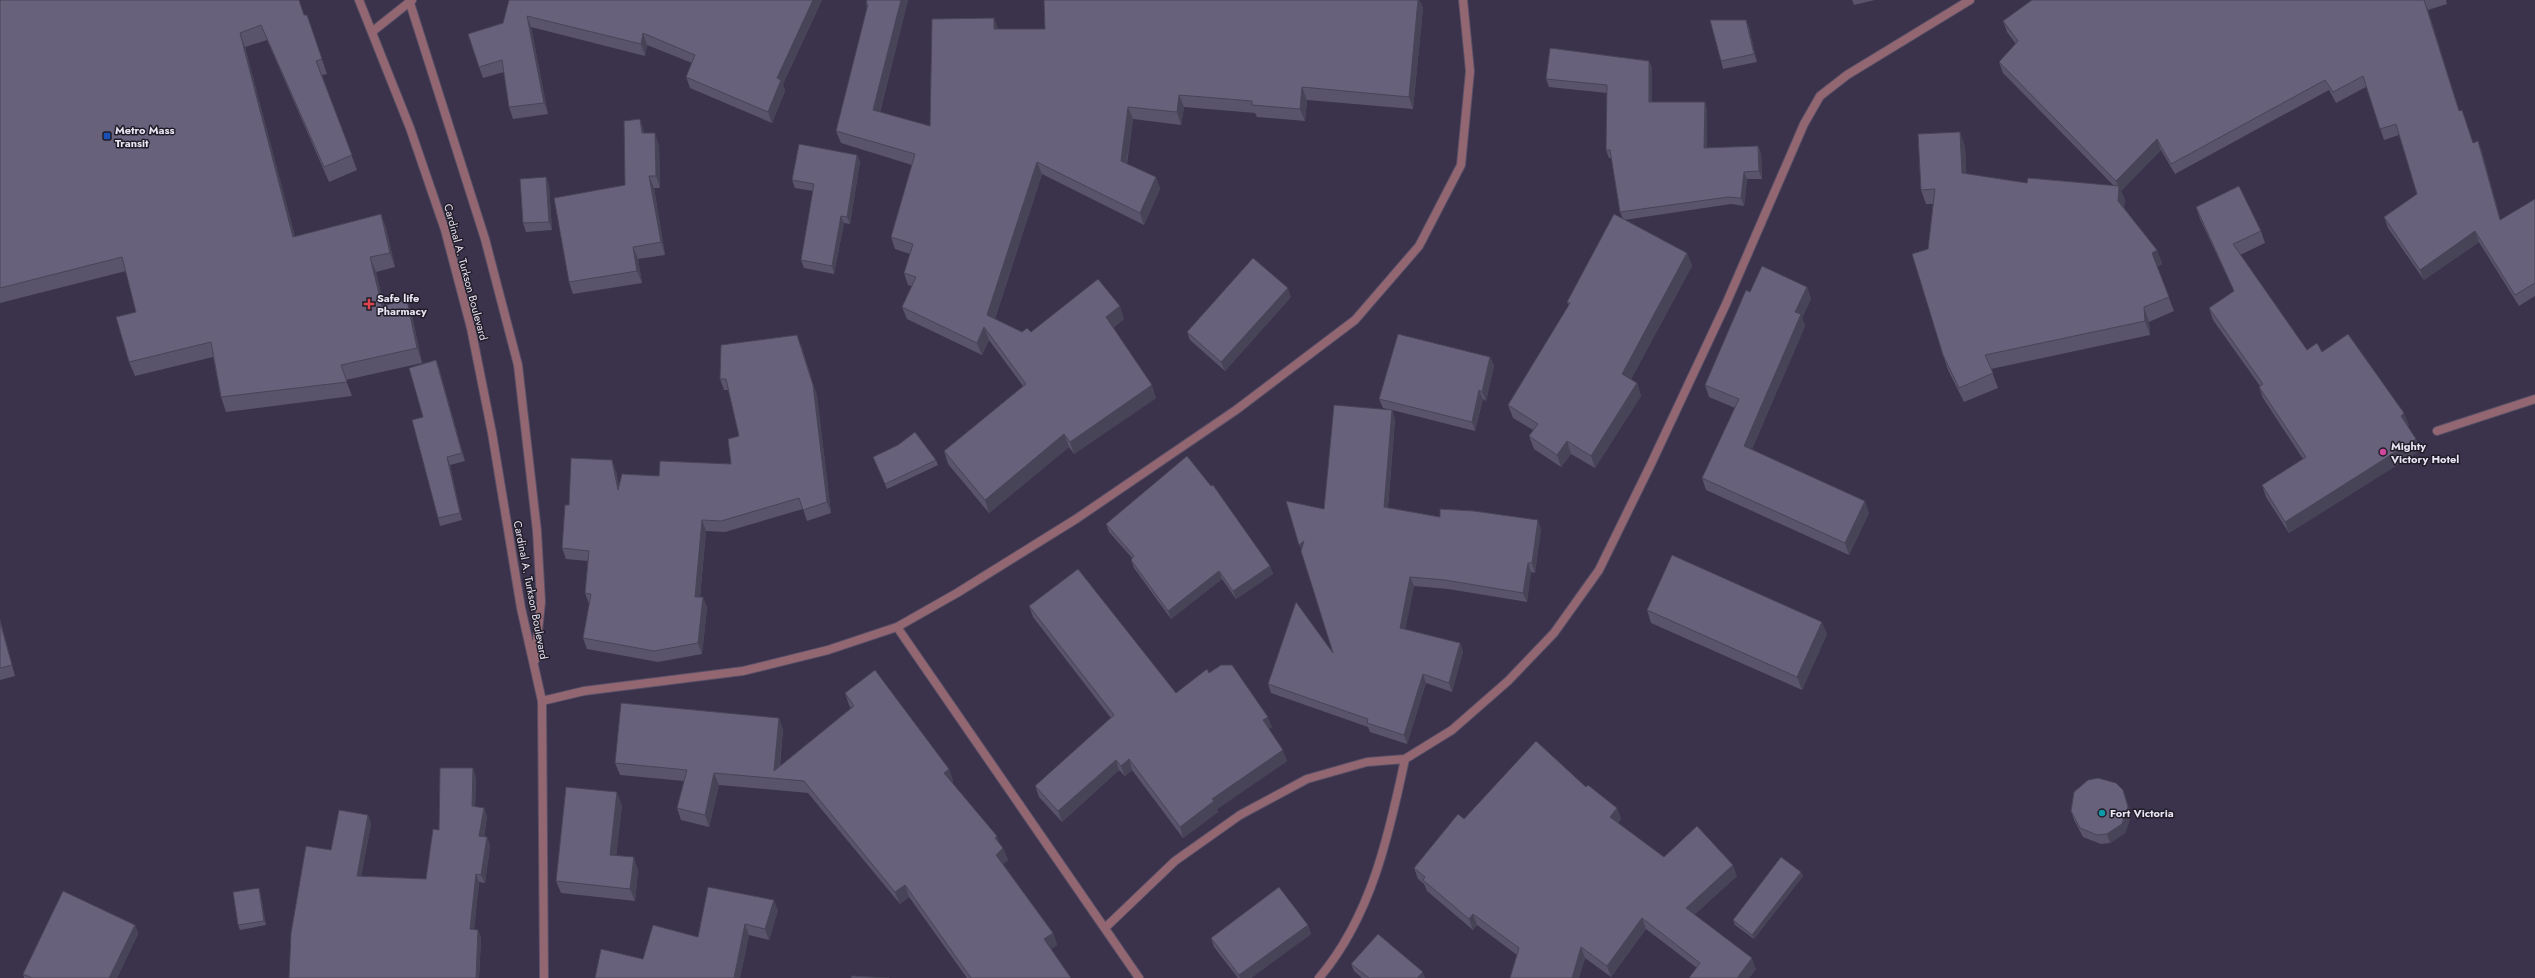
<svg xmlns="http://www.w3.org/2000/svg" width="2535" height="978" viewBox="0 0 2535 978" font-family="Jost,sans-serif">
  <rect width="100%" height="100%" fill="#3b324b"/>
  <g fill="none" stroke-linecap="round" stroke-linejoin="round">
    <defs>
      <path id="minor" d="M373,31L412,0
        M2437,431L2535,399
        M897,627L1139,978
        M542,701L584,691L743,671L828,650L897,627L957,593L1076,519L1236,410L1355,320L1419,246L1461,165L1470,71L1463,0
        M1106,927L1175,861L1240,815L1307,779L1367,762L1405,759L1452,730L1508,681L1554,633L1599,570L1651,464L1726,304L1804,124L1820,96L1847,75L1970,0
        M1319,978C1371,917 1389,835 1405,759"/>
      <path id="tertiary" d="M359,0L410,128L445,230L471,328L492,433L521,608L542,701L544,978
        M409,0L485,239L518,365L537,531L541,602L535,660"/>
    </defs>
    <use href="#minor" stroke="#574f66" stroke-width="10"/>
    <use href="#tertiary" stroke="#574f66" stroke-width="10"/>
    <use href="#minor" stroke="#936772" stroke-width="8"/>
    <use href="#tertiary" stroke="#936772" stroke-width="8"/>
  </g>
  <path fill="#59536b" d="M0,0L304,15H307L327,74L322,75L357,170L329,182L267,40L245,47L295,237L381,214L386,228L395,267L376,272L384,306L412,315L422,363L346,380L352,396L226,412L221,397L213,357L135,376L129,362L136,312L126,271L0,303Z
    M509,0H822L783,84L785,91L772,123L690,88L686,77L692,63L647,45L645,56L531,27L548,114L513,119L509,107L504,72L483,78L479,67L503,23Z
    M867,0H908L880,112L930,126L998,29H1045L1044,0H1419L1423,8L1413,109L1307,100L1305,121L1257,117L1255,113L1184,107L1181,125L1133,119L1127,164L1156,177L1160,189L1144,225L1042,174L995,319L1022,332H1031L1124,319L1113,328L1156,398L1074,454L1069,447L989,513L948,464L944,451L1023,386L989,340L982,355L907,319L902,307L912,286L908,285L904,273L910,254L895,249L891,237L912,165L841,143L836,131L867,8L866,4Z
    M1852,0H1875L1854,5Z
    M2032,0H2446L2447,4L2428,10L2459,111L2473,143L2478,141L2482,152L2500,220L2535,199V296L2519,306L2479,242L2424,280L2388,228L2384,217L2417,194L2399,135L2384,140L2366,87L2336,103L2329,90L2175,174L2161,150L2121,191L2125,200L2124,208L2157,250L2162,264L2157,267L2174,311L2149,322L2150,335L1991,369L1998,388L1964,402L1948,370L1943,355L1928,249L1933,204H1926L1921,190L1965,146L1966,174L2027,183L2114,186L2003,73L1999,62L2016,44L2007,32L2003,21Z
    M1746,20L1749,28L1757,62L1723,69L1721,61Z
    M1649,61L1652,69V102H1705L1707,110V148L1758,146L1761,153L1762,179H1747L1744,206L1731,204L1624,220L1687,253L1692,266L1631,379L1637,383L1641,396L1595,468L1571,454L1561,467L1534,449L1529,436L1533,430L1513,418L1508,405L1569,306L1567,302L1623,219L1620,212L1612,158H1609L1606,150L1607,93L1549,87L1546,79Z
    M640,119L644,133L659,145L660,188H654L665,255L638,259L642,283L573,294L569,282L625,185Z
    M857,155L860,162L850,224L844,223L834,274L804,268L801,260L813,191L795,188L792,180Z
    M546,177L549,186L552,230L526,232L523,223Z
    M2196,207L2261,231L2265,243L2240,255L2307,350L2322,352L2409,425L2407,426L2416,439L2421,450L2289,533L2266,497L2262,485L2303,459L2263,398L2259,387L2260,386L2213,320L2209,308L2234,291L2200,219Z
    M1807,287L1811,299L1802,318L1805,326L1752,449L1869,513L1849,555L1706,490L1702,478L1735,408L1709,397L1705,385L1750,292Z
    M1291,297L1225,371L1190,340L1187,332Z
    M801,345L817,396L831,513L807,521L803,509L725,532L706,531L700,597H703L707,608L702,654L658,662L587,649L583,638L589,604L585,593L588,561L566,559L562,548L569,505L616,471L619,487L659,476L731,464L739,436L728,390H724L720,379Z
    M1490,357L1494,366L1486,401L1483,399L1475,431L1392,410L1395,420L1388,508L1440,517L1541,529L1535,573L1531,572L1527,602L1448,589L1414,586L1405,629L1460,643L1463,652L1452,692L1426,683L1407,744L1370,732L1368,727L1271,693L1268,684L1333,653L1324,509L1391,410L1383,408L1379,399Z
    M439,368L465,461L450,465L462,520L440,526L438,518L423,417Z
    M873,457L936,460L938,465L887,489Z
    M1106,524L1270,566L1273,574L1236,599L1222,579L1171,619L1134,568L1131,560L1132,558L1109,532Z
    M1029,606L1176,693L1209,673L1272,727L1269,729L1287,761L1217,809L1218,812L1183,838L1132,770L1125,776L1119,770L1062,822L1039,797L1035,786L1111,718L1033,617Z
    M1647,610L1827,634L1802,690L1651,623Z
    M0,619L15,676L0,680Z
    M845,693L949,769L953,781L952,782L1003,848L1008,860L1003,864L1053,933L1057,945L1051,949L1071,978H967L909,897L900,904L808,793L719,785L709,827L681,820L677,808L684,781L620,775L615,763L779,718L783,730L780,766L851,708L849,705Z
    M476,777L475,807L484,808L487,817L484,837H487L490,846L485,883L479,882L474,930H478L481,938L479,978L331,850L368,815L371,824L361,876L426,879L439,830Z
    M1586,787L1617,808L1621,819L1618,823L1664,857L1737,876L1694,915L1756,969L1749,978H1689L1697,968L1646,929L1611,977L1585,958L1579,978H1510L1517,955L1477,925L1473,930L1427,891L1424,884L1418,879L1414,868L1464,819Z
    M2123,790L2131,816L2125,833L2110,843L2101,844L2083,837L2074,820L2071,811Z
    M622,805L616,856L638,870L635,901L561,893L556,881Z
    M1801,872L1803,876L1754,939L1735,925L1733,920Z
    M259,888L260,892L266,925L240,930L238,925Z
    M778,910L769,940L749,935L740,978H595L698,937Z
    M135,925L138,934L117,978H24L23,974Z
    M1308,925L1311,934L1251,978H1238L1214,947L1211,938Z
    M1351,964L1425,978H1362L1354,971Z"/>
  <path fill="#484457" d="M813,0H822L783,84L785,91L772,123L768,112L777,78Z
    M901,0H908L877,122L873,110Z
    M1418,0H1419L1423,8L1413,109L1409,97Z
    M2424,0L2428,10L2463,122L2459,111Z
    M527,16L531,27L548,114L544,103Z
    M994,18L999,30L994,29Z
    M1746,20L1749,28L1757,62L1754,54Z
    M240,33L245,47L299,251L293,237Z
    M643,33L647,45L645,56L641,44Z
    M1649,61L1652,69V109L1649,102Z
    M1302,87L1307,100L1305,121L1300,109Z
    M1179,95L1184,107L1181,125L1177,112Z
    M1705,102L1707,110V155L1704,148Z
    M1128,107L1133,119L1125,173L1121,161Z
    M640,119L644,132L646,145L642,133Z
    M1960,132L1965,146L1967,187L1962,173Z
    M655,133L659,145L660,188L656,176Z
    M2157,139L2161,150L2121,191L2125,200L2123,215L2118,201L2119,189L2116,181Z
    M2478,141L2482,152L2504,231L2500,220Z
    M1758,146L1761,153L1762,179L1759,171Z
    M857,155L860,162L850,224L847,217Z
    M1037,162L1042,174L992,328L987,315Z
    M1744,172L1747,179L1744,206L1741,198Z
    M649,176L654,188L665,255L661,242Z
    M546,177L549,186L552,230L549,222Z
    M1156,177L1160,189L1144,225L1140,213Z
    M381,214L386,228L395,267L390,253Z
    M841,216L844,223L834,274L832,266Z
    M2475,231L2479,242L2424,280L2420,270Z
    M633,247L638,259L642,283L637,271Z
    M2157,250L2162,264L2157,267L2152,253Z
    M1687,253L1692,266L1627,387L1622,374Z
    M370,257L376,272L387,320L382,306Z
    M1807,287L1811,299L1802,318L1805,326L1748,458L1744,446L1795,312Z
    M1288,288L1291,297L1225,371L1221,362Z
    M407,300L412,315L422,363L417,348Z
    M1120,306L1124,319L1110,330L1106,317Z
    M2144,307L2149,322L2150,335L2145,321Z
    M984,327L989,340L982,355L977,343Z
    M797,335L817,396L831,513L827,502Z
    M1490,357L1494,366L1486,401L1482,392Z
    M436,360L439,368L465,461L462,453Z
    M1637,383L1641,396L1595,468L1591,456Z
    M1152,385L1156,398L1074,454L1070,442Z
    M1479,390L1483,399L1475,431L1472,422Z
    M1392,410L1395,420L1387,517L1384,507Z
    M2404,413L2409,425L2405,428L2401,416Z
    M1064,434L1069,447L989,513L985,500Z
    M2416,439L2421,450L2289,533L2285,522Z
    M1567,441L1571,454L1561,467L1557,455Z
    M447,457L450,465L462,520L460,513Z
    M612,460L616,471L622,501L618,490Z
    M1865,501L1869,513L1849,555L1845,543Z
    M702,520L706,531L699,608L695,597Z
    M1538,520L1541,529L1535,573L1532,563Z
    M1304,541L1303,554L1299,545Z
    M1528,563L1531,572L1527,602L1523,593Z
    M1270,566L1273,574L1236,599L1233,591Z
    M1219,571L1222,579L1171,619L1168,611Z
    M1410,577L1414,586L1404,637L1400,628Z
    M703,597L707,608L702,654L698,643Z
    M0,619L15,676L12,665L0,622Z
    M1822,622L1827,634L1802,690L1797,677Z
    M1460,643L1463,652L1452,692L1449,683Z
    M1423,674L1426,683L1407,744L1404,735Z
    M1268,717L1272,727L1267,731L1263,720Z
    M779,718L783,730L778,779L774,771Z
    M1283,750L1287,761L1217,809L1218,812L1183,838L1180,827L1212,799Z
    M1129,759L1132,770L1125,776L1121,766Z
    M1116,760L1119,770L1062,822L1058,811Z
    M473,768L476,777L475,814L472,806Z
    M949,769L953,781L948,785L944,773Z
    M714,773L719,785L709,827L705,815Z
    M2123,790L2131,816L2125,833L2110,843L2107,834Z
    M617,792L622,805L615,868L610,855Z
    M484,808L487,817L482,845L479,836Z
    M1617,808L1621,819L1614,828L1610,817Z
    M368,815L371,824L360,884L357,876Z
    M997,836L1001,848L995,838Z
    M487,837L490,846L485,883L481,875Z
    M1003,848L1008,860L1000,867L996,855Z
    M634,857L638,870L635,901L630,889Z
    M1733,865L1737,876L1690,919L1686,908Z
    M1801,872L1803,876L1754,939L1752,935Z
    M476,874L479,882L473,938L470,929Z
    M905,885L909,897L900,904L895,892Z
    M259,888L260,892L266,925L264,921Z
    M774,900L778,910L769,940L765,929Z
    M1473,914L1477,925L1473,930L1469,919Z
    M1642,918L1646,929L1611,977L1607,966Z
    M745,924L749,935L740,978H734Z
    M135,925L138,934L117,978H109Z
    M1308,925L1311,934L1251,978H1240L1239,975Z
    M478,930L481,938L479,978H476Z
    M1053,933L1057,945L1048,951L1044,939Z
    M1581,947L1585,958L1579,978H1572Z
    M1752,958L1756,969L1749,978H1737Z
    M1423,972L1425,978H1417Z"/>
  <path fill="#67617c" stroke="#484457" d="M0,0H299L304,15H307L322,59L316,61L352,155L324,167L261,25L240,33L293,237L381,214L390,253L370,257L382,306L407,300L417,348L341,365L347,382L221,397L211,342L129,362L116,317L136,312L122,257L0,288Z
    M509,0H813L777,78L781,80L768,112L686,77L695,55L643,33L641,44L527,16L544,103L509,107L502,60L479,67L468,34L503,23Z
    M867,0H901L873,110L930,126L932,19L994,18V29H1045L1044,0H1418L1409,97L1302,87L1300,109L1252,105V101L1179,95L1177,112L1128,107L1121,161L1156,177L1140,213L1037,162L987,315L1022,332L1027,328L1031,332L1098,279L1120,306L1106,317L1152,385L1070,442L1064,434L985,500L944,451L1026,384L984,327L977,343L902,307L916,277L904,273L913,244L891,237L915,154L836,131L868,4H866Z
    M2032,0H2424L2459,111L2462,110L2473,143L2478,141L2500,220L2535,199V283L2515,295L2475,231L2420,270L2384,217L2417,194L2396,124L2380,129L2363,76L2333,92L2325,80L2171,164L2157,139L2116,181L1999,62L2018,41L2003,21Z
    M1710,20H1746L1754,54L1721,61Z
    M1550,48L1649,61V102H1705L1704,148L1758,146L1759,171L1744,172L1741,198L1728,197L1620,212L1610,150H1606L1607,85L1546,79Z
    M640,119L642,133H655L656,176H649L661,242L633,247L637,271L569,282L554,198L625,185L624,121Z
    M1960,132L1962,173L2027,183L2028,178L2119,186L2118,201L2157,250L2152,253L2169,297L2144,307L2145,321L1985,355L1993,373L1959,388L1943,355L1912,254L1928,249L1935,189L1921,190L1918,134Z
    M799,144L857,155L847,217L841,216L832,266L801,260L814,184L792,180Z
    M546,177L549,222L523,223L520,179Z
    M2239,186L2261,231L2233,244L2307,350L2317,343L2322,352L2348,334L2404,413L2401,416L2416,439L2285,522L2262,485L2306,457L2259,387L2263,384L2209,308L2234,291L2196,207Z
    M1614,214L1687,253L1622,374L1637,383L1591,456L1567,441L1557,455L1529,436L1538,424L1508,405L1570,303L1567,302Z
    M1253,258L1288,288L1221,362L1187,332Z
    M1762,266L1807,287L1795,312L1801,314L1744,446L1865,501L1845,543L1702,478L1739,399L1705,385L1746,290L1750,292Z
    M1398,334L1490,357L1482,392L1479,390L1472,422L1379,399Z
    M797,335L813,385L827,502L803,510L799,498L721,521L702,520L695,597H703L698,643L654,651L583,638L591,594L585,593L589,551L562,548L565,505H569L571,458L612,460L618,490L622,474L659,476L660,461L731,464L728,439L739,436L726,379H720L721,345Z
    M436,360L462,453L447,457L460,513L438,518L412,420L423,417L409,368Z
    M1334,405L1392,410L1384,507L1440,517V509L1474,511L1538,520L1532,563H1528L1523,593L1445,580L1410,577L1400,628L1460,643L1449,683L1423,674L1404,735L1367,723L1368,719L1268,684L1296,602L1333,653L1301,551L1304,541L1299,545L1286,501L1324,509Z
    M915,432L936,460L885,484L873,457L898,445Z
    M1187,456L1211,486L1213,485L1270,566L1233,591L1219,571L1168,611L1131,560L1134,556L1106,524Z
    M1672,555L1822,622L1797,677L1647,610Z
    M1078,569L1176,693L1207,669L1209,673L1221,665H1232L1268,717L1263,720L1283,750L1212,799L1214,801L1180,827L1129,759L1121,766L1116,760L1058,811L1035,786L1114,715L1029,606Z
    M0,622L12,665L0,668Z
    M875,670L949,769L944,773L997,836L995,838L1003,848L996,855L1053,933L1044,939L1071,978H971L905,885L895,892L804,781L714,773L705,815L677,808L687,770L615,763L621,703L779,718L774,771L854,706L845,693Z
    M1536,741L1586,787L1588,785L1617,808L1610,817L1664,857L1697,826L1733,865L1686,908L1752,958L1737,978H1689L1700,963L1642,918L1607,966L1581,947L1572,978H1510L1519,948L1473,914L1469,919L1423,880L1425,877L1414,868L1458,814L1464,819Z
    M440,768H473L472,806L484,808L479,836L487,837L481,875L476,874L470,929L478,930L476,978H289L291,933L306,846L331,850L339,810L368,815L357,876L426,879L433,829L439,830Z
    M2098,778L2116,783L2123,790L2128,807L2122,824L2107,834L2097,835L2080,828L2071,811L2074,792L2088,780Z
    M566,787L617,792L610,855L634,857L630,889L556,881Z
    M1781,857L1801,872L1752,935L1733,920Z
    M708,887L774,900L765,929L745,924L734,978H595L601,949L643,959L653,925L698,937Z
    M1279,887L1308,925L1239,975L1211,938Z
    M259,888L264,921L238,925L233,892Z
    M63,891L135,925L109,978H32L23,974Z
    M1378,934L1423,972L1417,978H1369L1351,964Z
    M852,976L889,978H851Z"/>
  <rect fill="#1a4fb4" stroke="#201d28" stroke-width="1.5" x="103" y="132" width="8" height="8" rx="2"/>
  <path fill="#e0444e" stroke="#201d28" stroke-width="1.5" d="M367 298h4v4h4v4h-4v4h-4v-4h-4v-4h4z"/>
  <circle fill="#d1479c" stroke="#201d28" stroke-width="1.5" cx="2383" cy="452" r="4"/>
  <circle fill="#0f9aa8" stroke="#201d28" stroke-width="1.5" cx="2102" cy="813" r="4"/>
  <g text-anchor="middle" stroke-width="3" stroke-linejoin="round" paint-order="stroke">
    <g font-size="11" font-weight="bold" fill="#eae5f4" stroke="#201d28" text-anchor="start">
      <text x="115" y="134">Metro Mass<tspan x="115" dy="13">Transit</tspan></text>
      <text x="377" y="302">Safe life<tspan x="377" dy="13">Pharmacy</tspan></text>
      <text x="2391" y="450">Mighty<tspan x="2391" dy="13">Victory Hotel</tspan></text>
      <text x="2110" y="817">Fort Victoria</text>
    </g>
    <g font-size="11" fill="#eae5f4" stroke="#201d28">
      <text transform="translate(466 272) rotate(75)" y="4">Cardinal A. Turkson Boulevard</text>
      <text transform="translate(531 590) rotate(79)" y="4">Cardinal A. Turkson Boulevard</text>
    </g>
  </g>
</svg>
